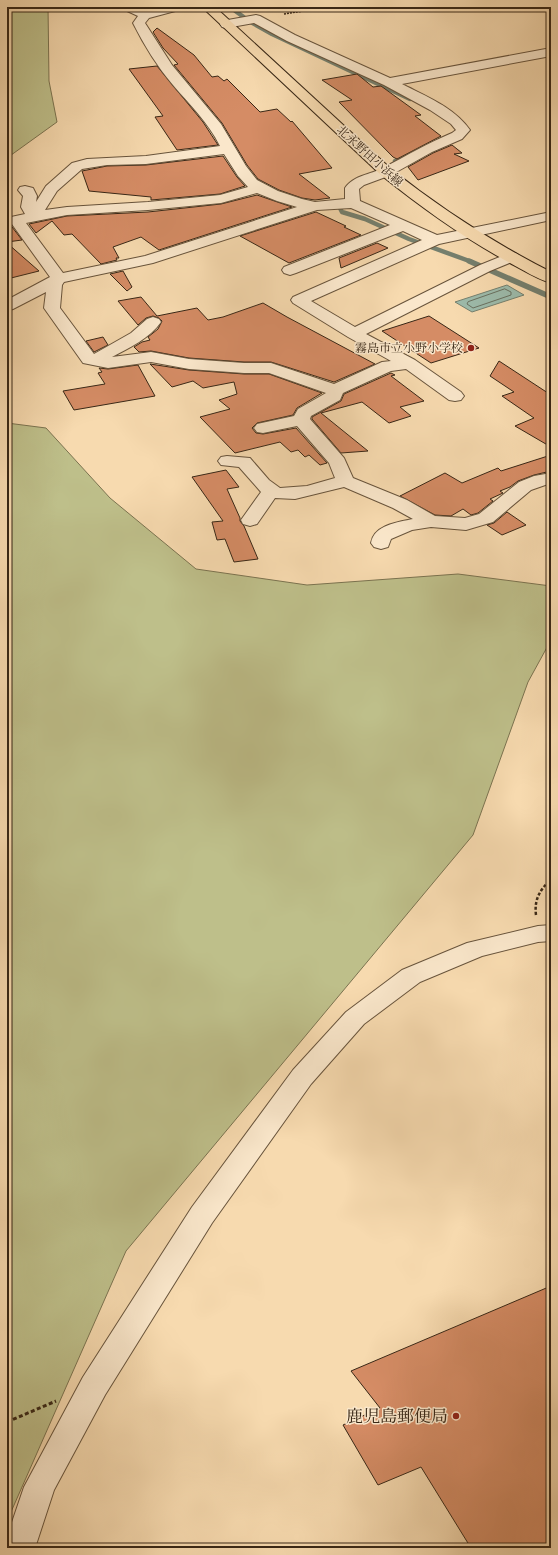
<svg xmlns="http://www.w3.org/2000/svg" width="558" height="1555" viewBox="0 0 558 1555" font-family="Vollkorn,'Noto Serif JP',serif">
  <rect width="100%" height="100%" fill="#f7daaf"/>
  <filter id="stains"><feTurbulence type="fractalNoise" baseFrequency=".005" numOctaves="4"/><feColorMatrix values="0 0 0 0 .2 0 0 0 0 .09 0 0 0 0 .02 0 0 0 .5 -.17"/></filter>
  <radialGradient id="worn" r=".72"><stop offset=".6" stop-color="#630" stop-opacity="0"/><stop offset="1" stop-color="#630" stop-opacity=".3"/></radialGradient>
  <path fill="#bebf8a" stroke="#7b7350" d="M7,7H48L49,81L57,122L7,158Z
    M7,423L46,428L110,498L196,569L307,585L458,574L551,586V640L528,682L473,835L126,1251L7,1521Z"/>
  <path fill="#9dbbab" stroke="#75806f" d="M507,285L524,295L472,312L455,302Z"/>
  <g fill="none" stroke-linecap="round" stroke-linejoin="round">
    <path stroke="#6a7160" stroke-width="1" d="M505,289L511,292V295L473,308L467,304L468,302Z"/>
    <path stroke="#75806f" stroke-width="4.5" d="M230,7L249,21L272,34L410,99
      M395,161L410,155
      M340,208L342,212L365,219L409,239L472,262"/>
    <path stroke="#75806f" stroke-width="5.5" d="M469,261L551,297"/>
  </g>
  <path fill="#d58c65" stroke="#382716" d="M157,28L194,55L212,77L218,76L224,81L227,79L260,112L277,109L291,122L292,121L332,168L299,174L330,198L315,200L302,198L279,190L258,179L247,165L222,123L174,65L178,64L163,48L153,32Z
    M157,66L203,122L218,145L177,150L155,117L163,116L129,69Z
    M357,74L373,87L381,86L421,115L415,116L441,136L397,159L393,157L339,102L352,100L322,80Z
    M452,145L462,153L454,154L469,161L418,180L408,167L433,153Z
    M223,156L237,177L245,186L220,194L151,200V197L89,191L82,171L107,166L146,165Z
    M257,195L292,207L159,250L141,237L113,247L119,258H116L117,260L101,264L72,234L64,235L52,221L36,233L29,224L67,216L148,212L221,204Z
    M316,212L346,226L344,227L361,235L289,263L240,236Z
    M7,223H9L22,240L7,242Z
    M7,243L39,271L7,279Z
    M377,243L388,248L341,268L339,258Z
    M123,271L132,287L127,291L110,274Z
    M141,297L157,316L197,308L208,320L223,317L263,303L287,317L375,364L334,382L271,362H244L189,358L151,351L139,352L134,347L142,342L150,340L148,337L158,329L162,321L159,318L153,316L146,318L138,325L118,301Z
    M429,316L479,348L431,363L382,331Z
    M103,337L108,345L94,352L86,341Z
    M499,361L551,395V447L515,426L534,418L502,396L514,392L490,376Z
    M150,364L189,370L244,374H269L322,393L297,408L293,415L257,423L252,428L256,433L263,434L296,428L327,463L320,465L309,455L305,457L298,450L291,452L280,442L235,453L200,417L230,409L219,400L237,394L234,382L203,388L193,381L172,387Z
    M138,365L155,396L74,410L63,391L105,384L98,373L102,372L99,368L108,369Z
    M391,373L395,375L391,376L424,401L400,407L411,416L389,423L362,402L321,413L368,451L341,453L312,419V417L341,401L344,394Z
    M551,455V471L534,475L518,481L510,487L500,491L503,493L490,499L493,501L478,513L471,515L463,509L451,516L435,515L400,496L445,473L462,483L498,468L501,471Z
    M226,470L239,487L227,489L240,518V521L244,526L258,559L234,562L225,539L217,540L212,522L223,521L192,477Z
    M507,512L526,525L502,535L487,525L494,523Z
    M551,1286V1548H471L421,1467L378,1485L343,1425L380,1408L351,1371Z"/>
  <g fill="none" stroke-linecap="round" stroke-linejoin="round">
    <defs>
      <path id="minor" d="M123,7H139L146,11L161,7H181L179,10L149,18L145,23L172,65L221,124L246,166L257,180L278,191L302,199L315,202L345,199V188C354,175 370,175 383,168C406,156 428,143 452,133L456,130L451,124L430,110L384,85L287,41L254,23L226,28L222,27L220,24L222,21L256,15L260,16L295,35L390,78L551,48V56L402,84C425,96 454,107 470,130L462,139L432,152L391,175L364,185L359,189L360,201L437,235L551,212V220L439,244L311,301L355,327L480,265L507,254L512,252L517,254L520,257L517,260L490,271L366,334L415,360L461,392L464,396L461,400L455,401L449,400L406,369L391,371L343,393L340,400L311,416L310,419L344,458L353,478L407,500L435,516L465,518L479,514L519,482L534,476L551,473V483L531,490L493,522L466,530L431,527L412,530L391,539L388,547L381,549L374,547L371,543C374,525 398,522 413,519L393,508L344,487L295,499L275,498L257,524L250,526L243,524L241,520L261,492L239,467L221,465L218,461L221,457L227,456L250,458L269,480L280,488L307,486L335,478L329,463L297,426L263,433L257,432L254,428L257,424L294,416L298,409L326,393L269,373H244L189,369L151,362L108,368L83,363L44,308L46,292L13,309L7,311V300L50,277L9,220L11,217L25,214L21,207L23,196L18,190L20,187L25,186L33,188L37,196L36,202L46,186L72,163L87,159L146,156L220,146C208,122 190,105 173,85C157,66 144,45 133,23L138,16L125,10ZM224,154L238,176L248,187L220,195L148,202L67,207L45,210L57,191L82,169L107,165L146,164ZM257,193L277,201L297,207L145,256L63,273L26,223L67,215L148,210L221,203ZM351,208L390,225L284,267L282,270L284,273L290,275L296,273L403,231L422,240L293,297L291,300L293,303L348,337L391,361L382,362L334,384L271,363H244L189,359L151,352L112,357C129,348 150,338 161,322L159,319L153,317L147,319L131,333L94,354L60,308L62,285L64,282L153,263L317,210Z
        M551,925V941L538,942L482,956L420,982L364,1024L311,1084L212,1223L105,1395L54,1490L35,1548H7V1537L24,1487L83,1377L192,1207L293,1070L346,1012L402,970L467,943L538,926Z"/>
      <path id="major" d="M202,7H215L391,169C441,209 494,243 551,272V283C537,279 523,270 510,263C464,238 422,208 381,175Z"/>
    </defs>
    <use href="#minor" stroke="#68543c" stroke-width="2"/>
    <use href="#major" stroke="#382716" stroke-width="2"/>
    <path stroke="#382716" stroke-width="1.5" stroke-dasharray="2 1" stroke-linecap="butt" d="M284,14L329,7"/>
    <path stroke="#382716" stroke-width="2.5" stroke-dasharray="3 2" stroke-linecap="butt" d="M536,915C534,899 540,890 551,879"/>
    <path stroke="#382716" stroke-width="3" stroke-dasharray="4 2.5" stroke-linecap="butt" d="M7,1422L56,1401"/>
    <use href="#minor" fill="#fae7cb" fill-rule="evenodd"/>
    <use href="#major" fill="#f7daaf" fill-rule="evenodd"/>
  </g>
  <g fill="#8f2418" stroke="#fae7cb" stroke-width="1.5">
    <circle cx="471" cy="348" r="4"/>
    <circle cx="456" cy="1416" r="4"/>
  </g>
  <g text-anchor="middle" stroke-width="3" stroke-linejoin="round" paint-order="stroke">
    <g font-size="12" fill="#382716" stroke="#fae7cb">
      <text transform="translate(370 156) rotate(42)" y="4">北永野田小浜線</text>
    </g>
    <g font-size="12" fill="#382716" stroke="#fae7cb" text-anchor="end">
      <text x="463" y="352">霧島市立小野小学校</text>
    </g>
    <g font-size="17" fill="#382716" stroke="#fae7cb" text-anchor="end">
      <text x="448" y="1422">鹿児島郵便局</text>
    </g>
  </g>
  <rect width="558" height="1555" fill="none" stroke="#f7daaf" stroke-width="24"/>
  <rect x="8" y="8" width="542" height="1539" fill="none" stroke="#382716" stroke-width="2"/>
  <rect x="12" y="12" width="534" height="1531" fill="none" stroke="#382716"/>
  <rect width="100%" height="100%" filter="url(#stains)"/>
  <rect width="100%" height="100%" fill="url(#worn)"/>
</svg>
